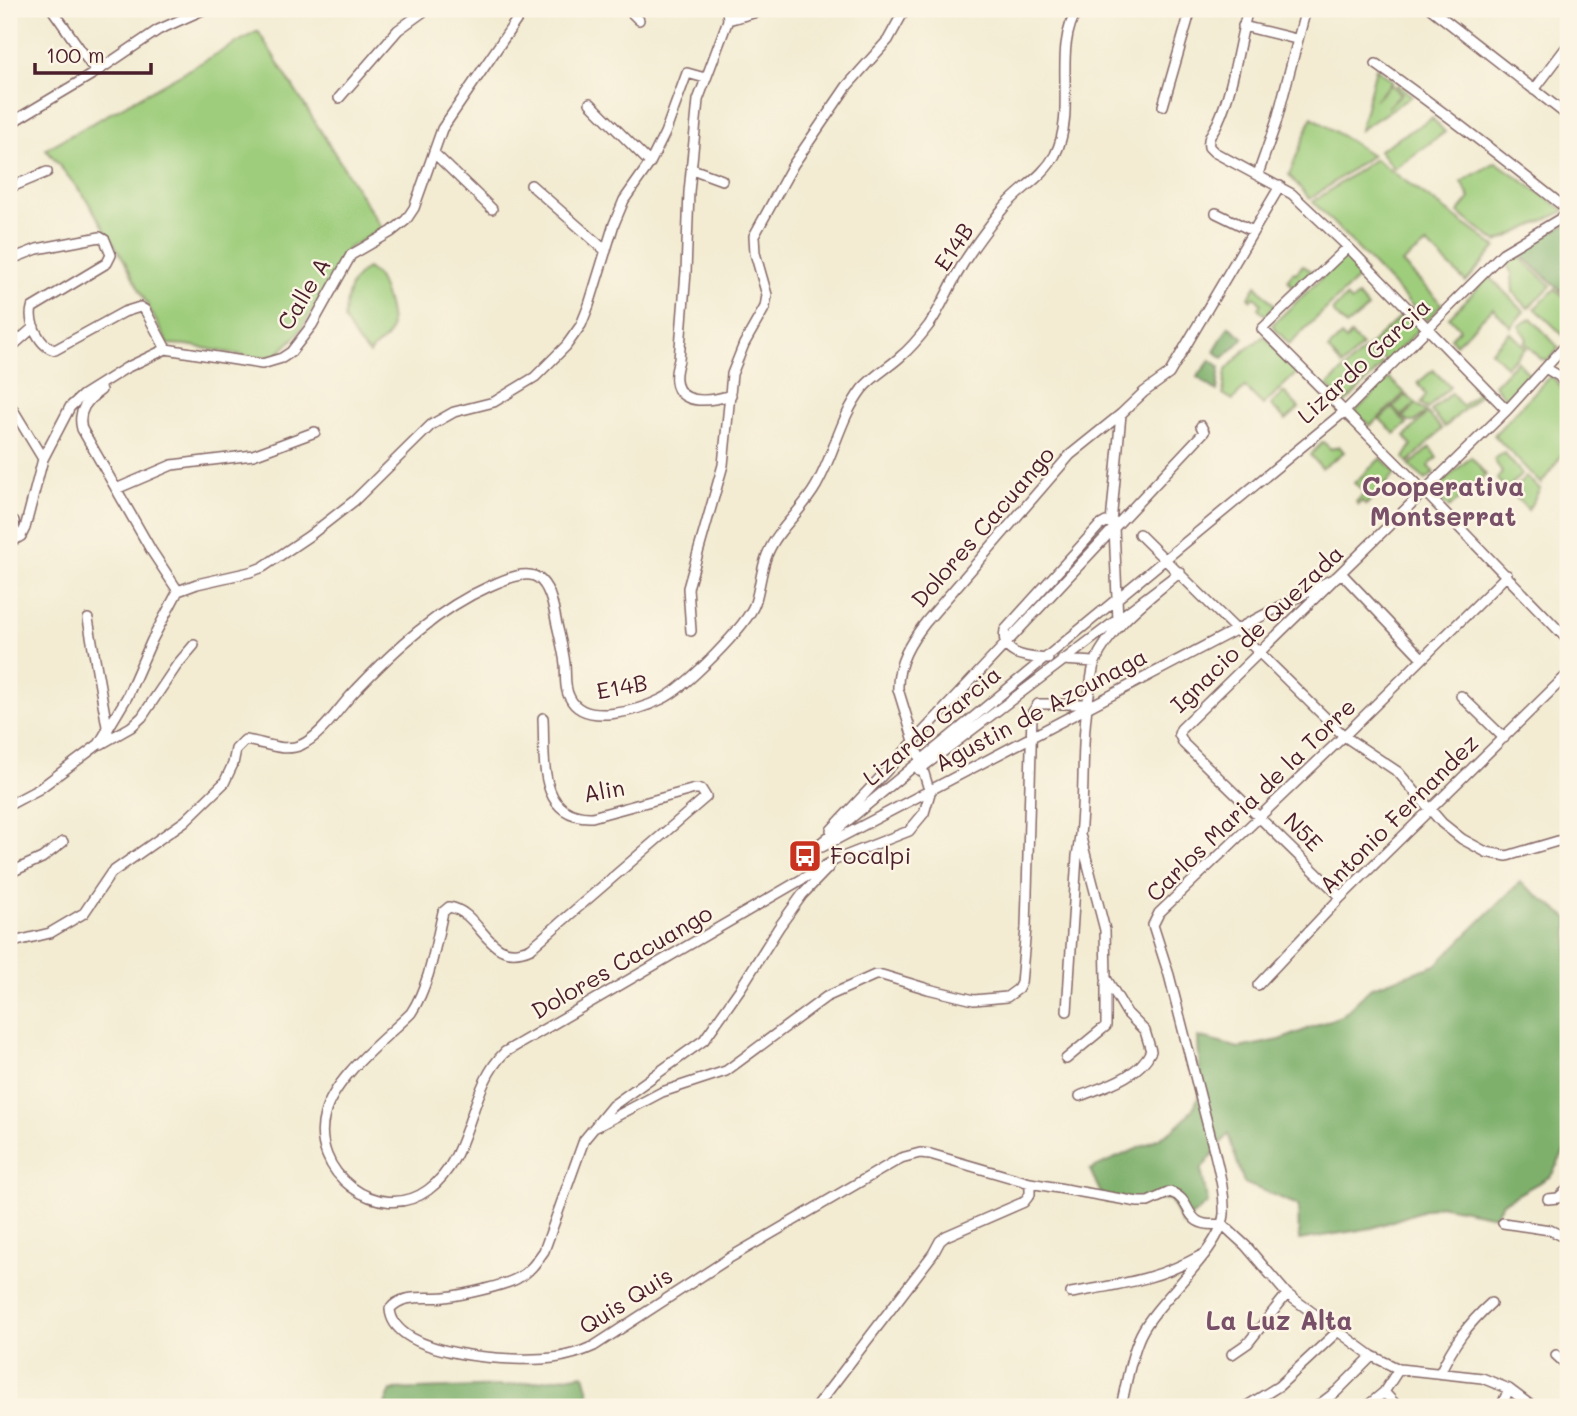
<svg xmlns="http://www.w3.org/2000/svg" width="1577" height="1416" viewBox="0 0 1577 1416" font-family="Mali,sans-serif">
  <rect width="100%" height="100%" fill="#fcf5e5"/>
  <filter id="ink" filterUnits="userSpaceOnUse"><feTurbulence type="fractalNoise" baseFrequency=".0143" numOctaves="2"/><feDisplacementMap in="SourceGraphic" scale="14" xChannelSelector="R" yChannelSelector="G"/><feConvolveMatrix kernelMatrix="1 2 1 2 8 2 1 2 1" color-interpolation-filters="sRGB"/></filter>
  <filter id="wash" filterUnits="userSpaceOnUse"><feTurbulence type="fractalNoise" baseFrequency=".00686" numOctaves="4" result="noise"/><feDisplacementMap in="SourceGraphic" scale="28" xChannelSelector="R" yChannelSelector="G"/><feGaussianBlur stdDeviation="1.57" result="paint"/><feColorMatrix in="noise" values="0 0 0 0 0 0 0 0 0 0 0 0 0 0 0 0 0 1.4 0 .05"/><feComposite in="paint" operator="in"/></filter>
  <g filter="url(#wash)">
    <rect width="100%" height="100%" fill="#f3ecd3"/>
    <path fill="#9ecd7c" stroke="#747654" stroke-width="2" d="M258,31L382,229L347,249L325,292L297,335L277,355L258,358L187,345L168,344L124,260L85,197L46,149Z
      M1376,68L1393,81L1375,100L1391,84L1400,94L1387,108L1402,93L1396,86L1398,84L1412,96L1360,130Z
      M1312,117L1372,155L1310,199L1289,175Z
      M1432,118L1445,132L1394,169L1379,150Z
      M1375,159L1496,247L1466,282L1427,244L1402,263L1442,304L1427,321L1313,202Z
      M1496,162L1565,211L1497,242L1458,213L1470,198L1461,182Z
      M1347,254L1365,272L1289,344L1272,325Z
      M1516,254L1551,286L1528,308L1513,292L1512,274L1507,264Z
      M1303,265L1313,273L1295,291L1288,280L1293,272L1296,273Z
      M367,268C368,269 375,274 376,275C384,285 395,323 389,334C384,343 374,345 370,354L359,344L344,319C347,298 348,280 367,268Z
      M1489,277L1524,311L1511,327L1493,308L1456,344L1451,338L1460,329L1449,317Z
      M1256,285L1275,306L1266,316L1258,308L1261,304L1255,297L1251,300L1249,298Z
      M1555,289L1568,301L1567,339L1535,308Z
      M1358,296L1368,308L1346,326L1332,311L1346,297L1351,302Z
      M1404,313L1420,328L1387,362L1368,347Z
      M1531,318L1559,348L1548,361L1541,359L1525,343L1527,339L1519,326Z
      M1510,332L1526,348L1506,366L1491,351Z
      M1351,335L1362,346L1342,366L1328,349L1341,336L1346,340Z
      M1264,336L1299,371L1263,405L1245,387L1233,400L1223,394L1226,370L1244,351Z
      M1365,349L1383,365L1345,403L1327,386Z
      M1517,361L1531,376L1509,402L1494,385Z
      M1433,370L1450,387L1427,409L1421,403L1426,395L1418,383Z
      M1550,376C1568,385 1572,423 1568,442C1566,453 1548,473 1541,484L1494,435Z
      M1389,378L1405,393L1370,426L1355,412Z
      M1473,383L1482,393L1445,427L1431,411L1451,393L1462,406L1477,393L1471,385Z
      M1284,392L1299,408L1286,420L1271,405Z
      M1406,395L1426,412L1415,422H1409L1403,417L1416,404L1401,416L1393,407Z
      M1392,408L1407,424L1395,434L1380,419Z
      M1427,413L1442,429L1408,463L1404,458L1412,445L1405,437Z
      M1323,442L1331,449L1339,446L1344,452L1322,468L1310,455Z
      M1430,447L1437,458L1428,466L1434,473L1426,480L1409,466Z
      M1504,453L1522,474L1506,490L1497,479L1502,473L1494,459Z
      M1471,457L1486,475L1449,508L1432,492Z
      M1381,458L1396,473L1366,505L1362,501L1358,505L1356,502L1365,492L1354,483Z
      M1526,477L1540,489L1528,510L1511,492Z"/>
    <path fill="#7eb06c" stroke="#64684c" stroke-width="2" d="M1568,223V297L1518,252Z
      M1229,326L1244,338L1223,358L1214,351Z
      M1211,360L1220,367L1217,391L1197,377Z
      M1520,882L1568,918V1145L1551,1176L1502,1203L1495,1216L1439,1205L1372,1228L1299,1240L1298,1205L1244,1183L1228,1134L1201,1170L1208,1203L1182,1224L1170,1199L1105,1202L1090,1170C1125,1150 1182,1140 1198,1098C1202,1087 1198,1050 1198,1037L1239,1048L1280,1040L1343,1015L1372,987L1436,965Z
      M584,1374L593,1407H384L391,1390L505,1386Z"/>
  </g>
  <g filter="url(#ink)">
    <g fill="none" stroke-linecap="round" stroke-linejoin="round">
      <defs>
        <path id="minor" d="M52,9L96,72
          M628,9L639,20
          M727,9L728,20L698,100L689,192L686,272L679,360C665,403 699,405 731,395
          M1248,9C1238,45 1234,87 1218,122C1214,131 1207,136 1209,147L1214,152L1292,194L1348,247L1507,410
          M1431,9L1568,116
          M728,20L768,9
          M1243,26L1296,39
          M1376,64C1442,110 1505,160 1568,210
          M1534,90L1568,45
          M339,98L398,30L427,9
          M590,103L650,163
          M1163,106L1191,9
          M9,124L96,72L158,30L205,9
          M434,153L492,209
          M692,169L722,180
          M1258,174L1276,123L1306,9
          M531,185L606,251
          M9,188L47,172
          M1216,213L1253,231
          M1348,247L1262,329L1424,491L1568,640
          M9,260L37,249L100,237L105,240L111,255L107,263L32,308C28,322 40,347 55,350L124,312L140,307L145,310L166,349
          M9,349L34,327
          M1547,369L1559,376L1568,388
          M9,403L43,459
          M116,489L172,465L253,455L315,432
          M9,519L14,521L15,539
          M1111,523L1121,414
          M1139,534L1344,736L1398,772L1442,823L1462,839L1486,852L1507,856L1568,838
          M9,543L21,536L25,528L43,459L70,407L83,395L126,368L166,349L262,364L282,358L291,352L312,325L351,255L391,232L406,220L414,208L442,129L524,9
          M178,591L197,584L250,572L263,567L309,536L354,501L431,425L454,412L494,402L535,377L566,346L581,325L589,305L614,224L624,200L650,163L665,133L687,73L705,78
          M88,619L108,732
          M691,631L688,588L723,465L732,374L744,344L765,307L767,295L755,253L754,236L793,165L847,86L888,40L905,9
          M1048,659C1028,657 1000,657 1005,630L1099,526L1106,522L1111,523L1114,527L1118,621
          M1062,660L1095,662
          M1461,696L1504,738
          M543,718C545,757 537,819 592,817L695,789H701L706,797L531,948C487,968 483,912 449,907L443,912C435,946 430,984 411,1013C384,1040 335,1076 325,1114C308,1172 379,1226 428,1190C473,1157 467,1089 505,1052L835,860L909,831L924,813L930,793L898,689C897,663 911,641 926,622L1070,455L1121,414L1144,392L1169,374L1280,186
          M101,744L131,727L142,717L177,665L194,645
          M919,770L1180,572C1150,598 1111,625 1095,662C1092,670 1091,680 1090,689C1079,744 1087,801 1077,856L1067,1011
          M9,805L39,789L99,744L127,697L152,640L178,591L151,550L82,429C77,411 87,400 101,390
          M831,830L1204,432L1201,426
          M822,847L1342,574L1422,658
          M805,856L1345,411L1503,253L1568,214
          M829,867L802,895L779,927L740,989L704,1040L612,1106L584,1140L544,1251C537,1261 530,1272 518,1278C504,1286 462,1295 445,1297C426,1299 402,1293 390,1309C393,1358 517,1362 553,1358C568,1356 581,1352 594,1346L731,1257L901,1158L920,1153L930,1154L1030,1183L1138,1202H1148L1170,1192C1196,1200 1180,1229 1222,1224
          M9,873L42,858L63,842
          M1341,897L1184,744L1179,734L1181,729L1507,410L1568,343
          M9,943L50,933L84,913L111,873L185,821L224,783L233,764L236,749L245,740C263,742 284,753 301,745C323,735 339,707 356,690C395,649 438,609 490,586C531,567 546,569 555,615C558,631 563,647 565,664C566,674 564,689 570,698C584,727 640,710 662,699C684,689 747,626 755,603C760,588 761,570 767,555C778,528 802,511 816,486C834,455 840,418 862,389C873,376 888,368 900,357C911,348 920,337 929,325C941,308 949,287 960,269C971,249 987,229 1001,211C1017,190 1042,179 1055,155C1078,110 1051,50 1078,9
          M1258,985L1341,897L1568,674
          M1066,1059L1106,1026V983
          M1080,1096C1105,1086 1139,1077 1151,1051L1145,1031L1127,1013L1106,978L1105,930L1081,838
          M596,1127L662,1092L726,1071L826,997L875,975H882L928,989L974,1000L1007,997L1018,989L1021,983L1026,928L1032,713L1038,704H1087
          M1548,1199L1558,1198L1568,1189
          M1503,1223L1550,1230L1568,1239
          M1222,1224L1246,1246L1287,1294L1372,1356L1399,1369L1482,1378L1509,1389L1533,1407
          M1071,1293C1121,1284 1157,1280 1202,1255
          M1232,1354L1248,1343L1287,1294
          M1556,1355L1568,1366
          M1440,1373C1453,1344 1468,1324 1491,1303
          M1384,1392L1398,1407
          M816,1407L933,1254L940,1241L946,1236L1024,1202L1030,1194V1183
          M1121,1407C1126,1385 1131,1354 1141,1334C1158,1299 1221,1251 1224,1214C1225,1193 1219,1171 1214,1150L1169,975L1153,925L1159,913L1344,736L1507,575
          M1245,1407L1279,1386L1337,1332
          M1316,1407L1337,1391L1372,1356
          M1366,1407L1384,1392L1399,1369
          M1501,1407L1509,1389"/>
      </defs>
      <use href="#minor" stroke="#856766" stroke-width="12"/>
      <use href="#minor" stroke="#fff" stroke-width="9"/>
    </g>
  </g>
  <defs>
    <symbol id="bus-square" viewBox="-11 -11 22 22"><rect x="-9" y="-9" width="18" height="18" rx="4" fill="#c8321e" stroke="#fcf5e5"/><path d="M-5-6H5V4H4V6H2V4H-2V6H-4V4H-5ZM-3.5-4V0h7V-4ZM-3.5 1.2v1.5H-2V1.2ZM2 1.2v1.5H3.5V1.2Z" fill="#fff"/></symbol>
  </defs>
  <g fill-rule="evenodd">
    <use href="#bus-square" x="786" y="837" width="38" height="38"/>
  </g>
  <g text-anchor="middle" stroke-width="5" stroke-linejoin="round" paint-order="stroke">
    <g font-size="23" fill="#4a1f2b" stroke="#fcf5e5">
      <text transform="translate(954 247) rotate(-57)" y="8">E14B</text>
      <text transform="translate(304 294) rotate(-59)" y="8">Calle A</text>
      <text transform="translate(1364 361) rotate(-43)" y="8">Lizardo Garcia</text>
      <text transform="translate(983 527) rotate(-49)" y="8">Dolores Cacuango</text>
      <text transform="translate(1257 629) rotate(-44)" y="8">Ignacio de Quezada</text>
      <text transform="translate(622 687) rotate(-11)" y="8">E14B</text>
      <text transform="translate(1041 710) rotate(-28)" y="8">Agustin de Azcunaga</text>
      <text transform="translate(932 726) rotate(-40)" y="8">Lizardo Garcia</text>
      <text transform="translate(604 791) rotate(-10)" y="8">Alin</text>
      <text transform="translate(1251 800) rotate(-44)" y="8">Carlos Maria de la Torre</text>
      <text transform="translate(1399 814) rotate(-45)" y="8">Antonio Fernandez</text>
      <text transform="translate(1303 832) rotate(45)" y="8">N5E</text>
      <text transform="translate(622 962) rotate(-30)" y="8">Dolores Cacuango</text>
      <text transform="translate(626 1301) rotate(-32)" y="8">Quis Quis</text>
    </g>
    <g font-size="23" fill="#4a1f2b" stroke="#fcf5e5" text-anchor="start">
      <text x="830" y="864">Focalpi</text>
    </g>
    <g font-size="26" font-weight="bold" fill="#785169" stroke="#fcf5e5">
      <text x="1443" y="496">Cooperativa<tspan x="1443" dy="30">Montserrat</tspan></text>
      <text x="1279" y="1330">La Luz Alta</text>
    </g>
  </g>
  <rect width="1577" height="1416" fill="none" stroke="#fcf5e5" stroke-width="35"/>
  <path d="M35 63v10h116v-10" fill="none" stroke="#4a1f2b" stroke-width="3.5"/>
  <text x="46" y="63" font-size="21" fill="#4a1f2b" stroke="#fcf5e5" stroke-width="5" paint-order="stroke">100 m</text>
</svg>
